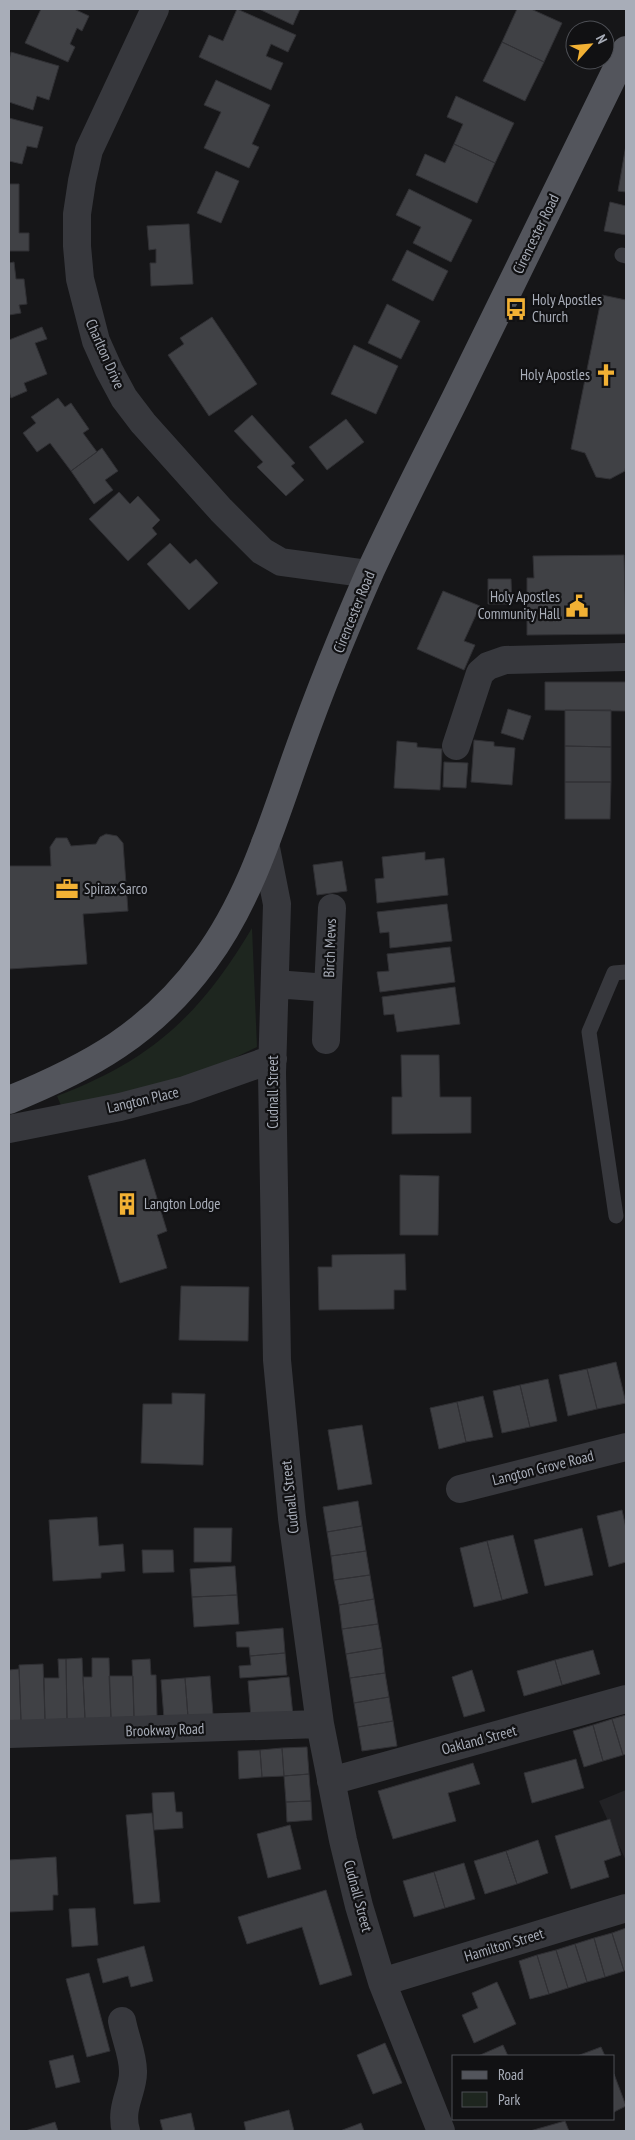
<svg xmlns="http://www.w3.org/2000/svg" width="635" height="2140" viewBox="0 0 635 2140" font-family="'PT Sans Narrow',sans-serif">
  <rect width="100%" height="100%" fill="#161618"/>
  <path fill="#222225" d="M626,1790V1861L599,1801Z"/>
  <path fill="#1e261f" d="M252,928L257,1047L209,1070L63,1110L57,1096C152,1060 201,1014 252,928Z"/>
  <path fill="#404145" stroke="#303034" d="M41,9H74L89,16L82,31L77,28L70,44L75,47L68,62L25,43Z
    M237,9L296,35L288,52L271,44L266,56L283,63L271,90L199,57L209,35L223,41Z
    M259,9H300L293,25Z
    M517,9H531L562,23L544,62L502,42Z
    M502,42L544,62L525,101L483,81Z
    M11,52L59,66L49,100L37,96L33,110L9,102V60Z
    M216,80L270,105L252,144L259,147L249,168L204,148L221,112L204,105Z
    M456,96L514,123L495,163L454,144L463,124L447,117Z
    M9,118L43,127L37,148L27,146L22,164L9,161Z
    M454,144L495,163L477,203L416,175L425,154L445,163Z
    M626,145V192L618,191Z
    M216,171L239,181L221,223L197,213Z
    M9,184H19V233H29V251H9Z
    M409,189L472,220L451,262L413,243L421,227L396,215Z
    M610,202L626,206V235L604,231Z
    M189,224L193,284L151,286L150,263H156V249L149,250L147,226Z
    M407,250L448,271L433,301L392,280Z
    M14,262L16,279H24L27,304L19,305L21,313L9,315V263Z
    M602,295L626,300V464L625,471L610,479L596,477L585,453L571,449Z
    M387,304L420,321L401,359L368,343Z
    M212,317L257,384L209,416L168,355L184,344L180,338Z
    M42,327L47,339L35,343L47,374L24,383L27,391L11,398L9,391V340Z
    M354,345L398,366L376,414L331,394Z
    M58,398L65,407L71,403L89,429L83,433L97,452L71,471L50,443L37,452L23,433L36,423L31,417Z
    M252,415L295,463L291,466L304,480L286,496L257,467L263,462L234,431Z
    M346,419L364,442L327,470L309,447Z
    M102,448L118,471L105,480L113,490L94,504L71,471Z
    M119,492L130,504L138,496L160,520L152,528L157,534L128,561L89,519Z
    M170,543L190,564L196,559L218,583L189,610L147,564Z
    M624,555L626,634L527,635V578H534L533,556Z
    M488,579H511L512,604H488Z
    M443,591L480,606L464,641L475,645L464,670L417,649Z
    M545,682H626V711L545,710Z
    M508,709L531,716L523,740L501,733Z
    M565,710H611V747L565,746Z
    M474,740L494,742V746L515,748L512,785L471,782Z
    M397,741L417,743V747L442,749L440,790L394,788Z
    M565,746L611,747V782H565Z
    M444,762L468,763L466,788L443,787Z
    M565,782H611L610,819H565Z
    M106,834L117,836L123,843L128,911L83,914L87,964L9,969V866H51L50,847L56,838H67L71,846L96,844L100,837Z
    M425,852V860L444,858L448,895L377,903L375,879L384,878L382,857Z
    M342,861L347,891L317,895L313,865Z
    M447,904L452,941L390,948L389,932L380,933L377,912Z
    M450,947L455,982L380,992L377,972L389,971L387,954Z
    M455,987L460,1024L397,1032L394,1014L384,1015L382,997Z
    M401,1055H439L440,1097H471V1133L392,1134V1097H402Z
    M145,1159L167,1231L157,1235L167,1268L120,1283L88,1176Z
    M400,1175L439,1176L438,1235H400Z
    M405,1254L406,1290H394V1309L319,1310L318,1267H332V1255Z
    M181,1286L249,1287L248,1341L179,1340Z
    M616,1362L626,1403L597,1409L587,1369Z
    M587,1369L597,1409L568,1416L559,1375Z
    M548,1379L557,1421L530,1427L520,1385Z
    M520,1385L530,1427L502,1433L493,1391Z
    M172,1393L205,1394L203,1465L141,1463L143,1404H172Z
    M483,1396L493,1437L466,1442L457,1402Z
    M457,1402L466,1442L439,1449L430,1408Z
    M362,1425L372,1484L338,1490L328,1430Z
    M358,1501L362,1526L327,1532L323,1507Z
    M622,1510L626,1528V1562L609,1567L597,1516Z
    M97,1517L99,1546L123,1544L125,1571L101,1573V1578L53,1581L49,1520Z
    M362,1526L366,1551L331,1556L327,1532Z
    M194,1528H232L231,1562H194Z
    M582,1528L593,1575L545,1586L534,1540Z
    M513,1535L528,1593L502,1600L487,1541Z
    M487,1541L502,1600L474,1607L460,1548Z
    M142,1550H173L174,1572L143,1573Z
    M366,1551L370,1575L334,1580L331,1556Z
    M235,1566L237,1595L192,1597L190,1569Z
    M370,1575L374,1599L339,1605L334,1580Z
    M237,1595L239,1624L194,1627L192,1597Z
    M374,1599L378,1624L342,1629L339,1605Z
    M378,1624L382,1648L346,1654L342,1629Z
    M283,1628L285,1653L250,1656L249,1647H237L236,1632Z
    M382,1648L385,1673L350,1678L346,1654Z
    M593,1650L600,1674L562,1685L555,1660Z
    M285,1653L287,1675L240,1678L239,1666L251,1665L250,1656Z
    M82,1658L85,1719H67L66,1659Z
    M92,1658H109L111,1718L85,1719L83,1677H92Z
    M58,1659H66L67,1719L45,1720L44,1678H59Z
    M150,1659L151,1675H156L157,1716L134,1717L132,1660Z
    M555,1660L562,1685L524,1696L517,1671Z
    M43,1664L45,1720L21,1721L19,1665Z
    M19,1669L21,1721H9V1670Z
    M472,1670L485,1711L464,1717L452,1677Z
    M385,1673L389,1697L354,1703L350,1678Z
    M109,1676H133L134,1717L111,1718Z
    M210,1676L213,1715L188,1717L185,1678Z
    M289,1677L293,1715L251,1718L248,1681Z
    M185,1678L188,1717L164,1719L161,1680Z
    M389,1697L393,1721L358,1727L354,1703Z
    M626,1715V1754L623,1755L612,1719Z
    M612,1719L623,1755L603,1761L593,1725Z
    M393,1721L397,1746L362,1751L358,1727Z
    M593,1725L603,1761L584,1767L573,1731Z
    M307,1747L309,1774L284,1776L282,1748Z
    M282,1748L284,1776L262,1777L260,1750Z
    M260,1750L262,1777L239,1779L238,1751Z
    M576,1759L584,1788L532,1803L524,1773Z
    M473,1763L480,1784L448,1793L456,1821L393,1839L378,1791Z
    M309,1774L311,1801L286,1802L284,1776Z
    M174,1792L176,1812H182L183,1828L154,1830L152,1793Z
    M311,1801L312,1820L287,1822L286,1802Z
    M152,1813L160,1902L134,1904L126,1815Z
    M610,1819L621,1855L604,1861L609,1877L571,1889L555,1836Z
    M290,1825L301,1869L268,1878L257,1834Z
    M538,1840L548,1873L517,1884L506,1851Z
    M506,1851L517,1884L485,1894L474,1861Z
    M56,1857L58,1895H53V1910L9,1912V1860Z
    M464,1863L475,1899L445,1908L434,1872Z
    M434,1872L445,1908L414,1917L403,1881Z
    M326,1890L352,1975L320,1985L302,1927L247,1944L238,1917Z
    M95,1908L98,1945L72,1947L69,1909Z
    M626,1928V1970L624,1971L612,1933Z
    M612,1933L624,1971L605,1977L594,1938Z
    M594,1938L605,1977L587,1982L575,1944Z
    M575,1944L587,1982L568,1988L556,1950Z
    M144,1946L153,1981L131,1987L128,1976L103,1983L97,1959Z
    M556,1950L568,1988L549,1994L537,1955Z
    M537,1955L549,1994L530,1999L519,1961Z
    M89,1973L110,2051L87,2057L66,1979Z
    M497,1982L516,2024L474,2043L462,2015L478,2008L472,1993Z
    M385,2043L402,2083L373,2094L357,2055Z
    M503,2045L508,2056H478Z
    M601,2047L605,2056H577Z
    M73,2055L80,2082L56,2088L49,2061Z
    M614,2074L626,2106L614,2112Z
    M289,2110L294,2131H246L244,2122Z
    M191,2113L195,2131H163L160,2120Z
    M565,2121L569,2131H530Z
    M55,2122L58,2131H25Z
    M361,2123L364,2131H340Z"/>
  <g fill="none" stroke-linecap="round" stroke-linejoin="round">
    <path stroke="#37383d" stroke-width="15" d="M622,255L626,256
      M616,1216L589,1032L614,973L626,972"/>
    <path stroke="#37383d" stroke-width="28" d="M155,9L89,150L82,181L77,214V246L80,279L96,341L109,370L124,398L143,423L221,510L262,551L281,562L369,574
      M456,746L480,673L488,666L505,660L626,657
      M265,843L277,904L272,1073L277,1360L292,1518L320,1724L343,1840L359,1906L382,1982L441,2131
      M275,984L328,988L332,908
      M326,1040L328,988
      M9,1129L120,1107L185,1090L273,1059
      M460,1489L626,1447
      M9,1734L320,1724
      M331,1781L626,1699
      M382,1982L626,1908
      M122,2021C125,2037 133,2055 133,2071C134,2090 119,2107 126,2131"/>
    <path stroke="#53555c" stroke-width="28" d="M9,1100C90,1067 152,1033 205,960C251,898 273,821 299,749C320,690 344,631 369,574C396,515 426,457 455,399C512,283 569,166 626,50"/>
  </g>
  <defs>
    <symbol id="bus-bare" viewBox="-9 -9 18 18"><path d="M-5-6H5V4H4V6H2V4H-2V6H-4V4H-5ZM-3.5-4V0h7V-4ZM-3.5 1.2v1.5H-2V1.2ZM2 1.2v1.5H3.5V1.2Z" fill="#f2b134" stroke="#111113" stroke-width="2.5" paint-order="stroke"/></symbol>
    <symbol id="church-bare" viewBox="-9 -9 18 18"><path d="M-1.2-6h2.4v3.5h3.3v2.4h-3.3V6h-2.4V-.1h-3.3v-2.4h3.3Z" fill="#f2b134" stroke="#111113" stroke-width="2.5" paint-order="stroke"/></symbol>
    <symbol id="civic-bare" viewBox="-9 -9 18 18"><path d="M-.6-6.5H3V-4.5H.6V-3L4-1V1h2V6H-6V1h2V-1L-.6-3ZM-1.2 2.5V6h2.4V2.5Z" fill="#f2b134" stroke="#111113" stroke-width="2.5" paint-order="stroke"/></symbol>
    <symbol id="office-bare" viewBox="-9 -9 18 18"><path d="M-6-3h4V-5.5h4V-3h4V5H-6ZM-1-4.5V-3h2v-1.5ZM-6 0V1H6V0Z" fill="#f2b134" stroke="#111113" stroke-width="2.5" paint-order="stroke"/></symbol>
    <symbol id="building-bare" viewBox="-9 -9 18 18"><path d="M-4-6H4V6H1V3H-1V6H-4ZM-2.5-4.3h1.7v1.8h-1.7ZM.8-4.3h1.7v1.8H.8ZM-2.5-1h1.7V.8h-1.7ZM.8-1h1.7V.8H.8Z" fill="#f2b134" stroke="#111113" stroke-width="2.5" paint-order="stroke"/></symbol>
  </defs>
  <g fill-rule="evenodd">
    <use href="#bus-bare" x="500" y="293" width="32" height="32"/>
    <use href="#church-bare" x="590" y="359" width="32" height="32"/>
    <use href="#civic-bare" x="561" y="590" width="32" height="32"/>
    <use href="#office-bare" x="51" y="873" width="32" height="32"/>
    <use href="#building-bare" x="111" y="1188" width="32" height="32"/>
  </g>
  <g text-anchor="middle" stroke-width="4.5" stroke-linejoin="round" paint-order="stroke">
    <g font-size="15" fill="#a8adb8" stroke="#111113">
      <text transform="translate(536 234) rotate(-64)" y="5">Cirencester Road</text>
      <text transform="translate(105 354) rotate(66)" y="5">Charlton Drive</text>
      <text transform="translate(354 612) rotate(-68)" y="5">Cirencester Road</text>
      <text transform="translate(330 948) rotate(-88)" y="5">Birch Mews</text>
      <text transform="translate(273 1092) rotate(-90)" y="5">Cudnall Street</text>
      <text transform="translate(143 1100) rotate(-13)" y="5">Langton Place</text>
      <text transform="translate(543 1468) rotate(-14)" y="5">Langton Grove Road</text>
      <text transform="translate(290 1497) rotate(-96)" y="5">Cudnall Street</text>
      <text transform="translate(165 1730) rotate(-2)" y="5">Brookway Road</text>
      <text transform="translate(479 1740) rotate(-15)" y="5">Oakland Street</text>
      <text transform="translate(358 1896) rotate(75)" y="5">Cudnall Street</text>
      <text transform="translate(504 1945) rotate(-17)" y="5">Hamilton Street</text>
    </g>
    <g font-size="15" fill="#a8adb8" stroke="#111113" text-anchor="start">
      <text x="532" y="305">Holy Apostles<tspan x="532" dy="17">Church</tspan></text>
      <text x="590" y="380" text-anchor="end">Holy Apostles</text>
      <text x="560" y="602" text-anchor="end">Holy Apostles<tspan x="560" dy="17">Community Hall</tspan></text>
      <text x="84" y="894">Spirax Sarco</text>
      <text x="144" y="1209">Langton Lodge</text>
    </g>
  </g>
  <rect width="635" height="2140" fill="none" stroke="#a8adb8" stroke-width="20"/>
  <rect x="452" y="2055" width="162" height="65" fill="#111113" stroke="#4d4f55"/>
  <rect x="462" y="2071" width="25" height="8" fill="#53555c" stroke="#4d4f55"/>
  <text x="498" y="2080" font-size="15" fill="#a8adb8">Road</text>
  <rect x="462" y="2092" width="25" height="15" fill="#1e261f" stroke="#4d4f55"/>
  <text x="498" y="2105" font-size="15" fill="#a8adb8">Park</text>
  <g transform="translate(590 45) rotate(63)"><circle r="24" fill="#111113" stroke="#4d4f55"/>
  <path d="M0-4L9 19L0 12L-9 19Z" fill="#f2b134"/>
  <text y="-8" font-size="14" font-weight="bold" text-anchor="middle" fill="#a8adb8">N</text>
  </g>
</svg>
